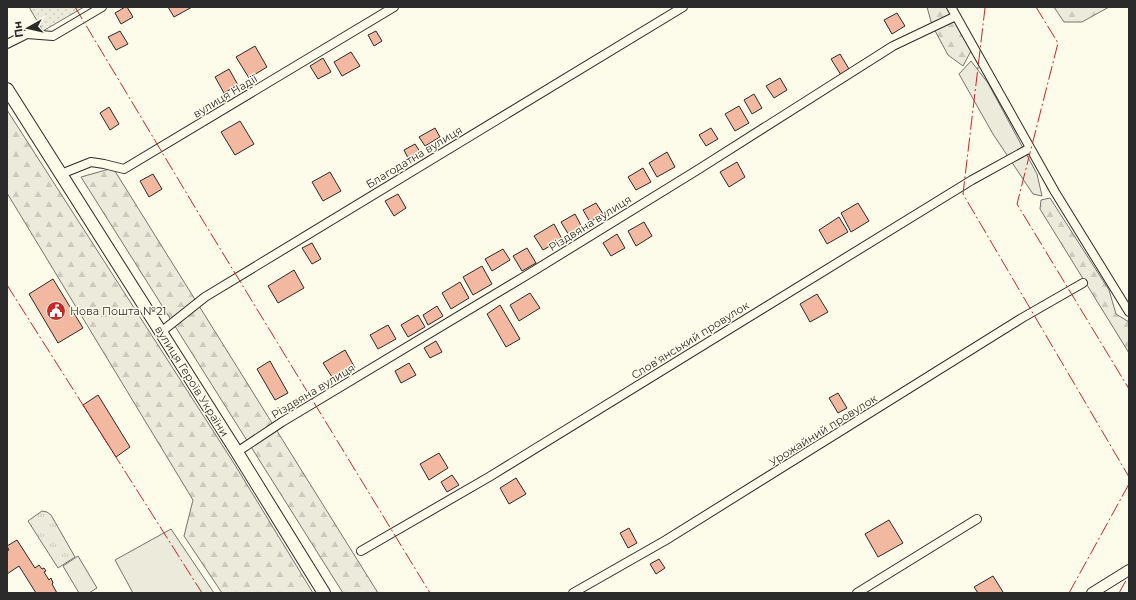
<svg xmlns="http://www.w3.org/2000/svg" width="1136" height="600" viewBox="0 0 1136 600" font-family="Montserrat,sans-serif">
  <defs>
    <pattern id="forest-firs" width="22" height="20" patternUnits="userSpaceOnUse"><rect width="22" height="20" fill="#ecebdb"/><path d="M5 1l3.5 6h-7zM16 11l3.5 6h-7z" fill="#cbcabc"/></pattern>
    <pattern id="park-tufts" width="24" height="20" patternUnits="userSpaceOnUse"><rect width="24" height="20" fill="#ecebdb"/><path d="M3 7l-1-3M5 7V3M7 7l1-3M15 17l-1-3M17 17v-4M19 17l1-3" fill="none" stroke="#cbcabc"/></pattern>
    <pattern id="garden-dots" width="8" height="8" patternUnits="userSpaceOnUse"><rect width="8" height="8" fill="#ecebdb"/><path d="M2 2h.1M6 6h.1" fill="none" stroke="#cbcabc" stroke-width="1.8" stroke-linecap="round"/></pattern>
  </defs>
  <rect width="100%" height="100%" fill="#fdfbea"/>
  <path fill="#ecebdb" stroke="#74746e" d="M971,61L988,83L1037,174L1042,196L1033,194L993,134L959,74Z
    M171,529L214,593H133L115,560Z"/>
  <path fill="url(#forest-firs)" stroke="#74746e" d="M927,7H946L972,49L963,66L948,55L932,25Z
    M1054,7H1109L1082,22H1064Z
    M7,110L235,465L313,593H222L184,536L193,500L7,193Z
    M113,168L378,593H343L81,177Z
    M1050,198L1109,290L1116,314L1129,322V353L1040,209L1041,200Z"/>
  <path fill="url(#park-tufts)" stroke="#74746e" d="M42,511L47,512L51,515L75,557L58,568L28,521Z"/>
  <path fill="url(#garden-dots)" stroke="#74746e" d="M29,7H84L43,31Z"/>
  <path fill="#eceadb" stroke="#74746e" d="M78,556L97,588L89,593H79L63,566Z"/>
  <path fill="#f2b8a0" stroke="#2b2b2b" d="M125,7H127L133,17L121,24L115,13Z
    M168,7H192L174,17Z
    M897,13L905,26L892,34L884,20Z
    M120,31L128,44L116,50L108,37Z
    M376,31L382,41L374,46L368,35Z
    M255,46L267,67L249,78L236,57Z
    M351,52L360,66L342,76L334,62Z
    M840,54L849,69L841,75L831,59Z
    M323,58L331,72L318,79L310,66Z
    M229,69L238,85L224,93L215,77Z
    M780,78L787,90L774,98L766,86Z
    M754,94L762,108L752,114L744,100Z
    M739,106L749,123L735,131L725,114Z
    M109,107L119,124L110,130L100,113Z
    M240,121L254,144L235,155L221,132Z
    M435,128L440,137L425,146L419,137Z
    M711,128L718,139L706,146L699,135Z
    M415,144L422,155L410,162L404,150Z
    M667,152L675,167L657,177L649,163Z
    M737,162L745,177L729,187L720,172Z
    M643,168L651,182L636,190L628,177Z
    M330,172L341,191L323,201L312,182Z
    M153,174L162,189L149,197L140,181Z
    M398,194L406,208L394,216L385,201Z
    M596,203L603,214L590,222L583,210Z
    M858,203L869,221L851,232L841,213Z
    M575,214L583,229L570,237L561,222Z
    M839,217L848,232L827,244L819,230Z
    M644,222L652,236L636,246L628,231Z
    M554,224L562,239L543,250L534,236Z
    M617,234L625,248L611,256L603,243Z
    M312,243L321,259L312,264L302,248Z
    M527,248L536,263L522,271L513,256Z
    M503,249L510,260L492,271L485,259Z
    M482,266L492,284L473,295L463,277Z
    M294,270L304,288L278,303L268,286Z
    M53,279L83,328L58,343L29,294Z
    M460,282L469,298L451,309L442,293Z
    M530,293L540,308L519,321L510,305Z
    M817,294L828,312L810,322L800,304Z
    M500,305L520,339L506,347L487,314Z
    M437,306L443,316L428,325L423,315Z
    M418,315L425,327L408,337L401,325Z
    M388,325L396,339L378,349L370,335Z
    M436,341L442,352L430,358L424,348Z
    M345,350L355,368L334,380L323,363Z
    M270,361L288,393L275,400L257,369Z
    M409,363L416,375L401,383L395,371Z
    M838,393L847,408L838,413L829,398Z
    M98,395L130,447L116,457L83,405Z
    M439,453L448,468L429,480L420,464Z
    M452,475L459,485L447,492L441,482Z
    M516,478L526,494L509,504L500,488Z
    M889,520L903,543L878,557L865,534Z
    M629,528L637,543L628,548L620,533Z
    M17,540L35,568L39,565L42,569L44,568L46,571L44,572L49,580L51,578L53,583L52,584L57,593H36L19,566L7,574V551L9,550L7,546Z
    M659,559L665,568L656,574L650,564Z
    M993,576L1003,592L1000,593H978L974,587Z"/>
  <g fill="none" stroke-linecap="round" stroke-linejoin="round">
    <defs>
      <path id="minor" d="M951,7L1055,192L1129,312
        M7,44L27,34L53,36L102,7
        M61,174L91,162L104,164L124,169L394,7
        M161,332L205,297L683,7
        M237,452L282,422L527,275L699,169L893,46L956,16
        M361,551L489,477L972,180L1030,148
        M573,593L666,540L1022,318L1083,283
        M857,593L977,519"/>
      <path id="tertiary" d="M1092,593L1129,570"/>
      <path id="secondary" d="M7,89L235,449L324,593"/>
    </defs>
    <use href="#minor" stroke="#2b2b2b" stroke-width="10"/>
    <use href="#tertiary" stroke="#2b2b2b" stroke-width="12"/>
    <use href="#secondary" stroke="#2b2b2b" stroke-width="14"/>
    <use href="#minor" stroke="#fdfbea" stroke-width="8"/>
    <use href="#tertiary" stroke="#fdfbea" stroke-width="10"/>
    <use href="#secondary" stroke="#fdfbea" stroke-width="12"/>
    <path stroke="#c62828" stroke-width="1" stroke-dasharray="14 3 2 3" stroke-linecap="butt" d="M75,7L202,219L430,593
      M984,7L985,8L963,194L1129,477
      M1036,7L1058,43L1017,204L1129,389
      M7,285L202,593
      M1069,593L1129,484
      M1119,593L1129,575"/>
  </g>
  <defs>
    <symbol id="civic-disc" viewBox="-11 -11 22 22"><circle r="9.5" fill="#c62828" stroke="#fdfbea"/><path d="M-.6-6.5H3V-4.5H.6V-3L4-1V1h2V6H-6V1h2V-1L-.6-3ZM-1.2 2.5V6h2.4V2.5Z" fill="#fff"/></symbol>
  </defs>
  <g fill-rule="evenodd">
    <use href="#civic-disc" x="45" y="300" width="22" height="22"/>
  </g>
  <g text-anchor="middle" stroke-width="3" stroke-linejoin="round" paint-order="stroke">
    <g font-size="11" fill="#2b2b2b" stroke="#fdfbea">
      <text transform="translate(225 96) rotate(-31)" y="4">вулиця Надії</text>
      <text transform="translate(414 157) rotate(-31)" y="4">Благодатна вулиця</text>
      <text transform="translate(590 223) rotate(-32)" y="4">Різдвяна вулиця</text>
      <text transform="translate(690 340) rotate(-32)" y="4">Словʼянський провулок</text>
      <text transform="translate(192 381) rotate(58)" y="4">вулиця Героїв України</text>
      <text transform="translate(313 391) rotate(-31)" y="4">Різдвяна вулиця</text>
      <text transform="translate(823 430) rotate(-32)" y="4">Урожайний провулок</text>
    </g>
    <g font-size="11" fill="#2b2b2b" stroke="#fdfbea" text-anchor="start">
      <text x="70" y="315">Нова Пошта №21</text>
    </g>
  </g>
  <rect width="1136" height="600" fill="none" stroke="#2b2b2b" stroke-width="16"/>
  <g transform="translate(28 28) rotate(262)" stroke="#fdfbea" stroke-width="3" paint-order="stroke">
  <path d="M0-3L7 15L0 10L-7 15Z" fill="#2b2b2b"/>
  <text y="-6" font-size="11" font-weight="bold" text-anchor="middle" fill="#2b2b2b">Пн</text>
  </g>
</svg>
